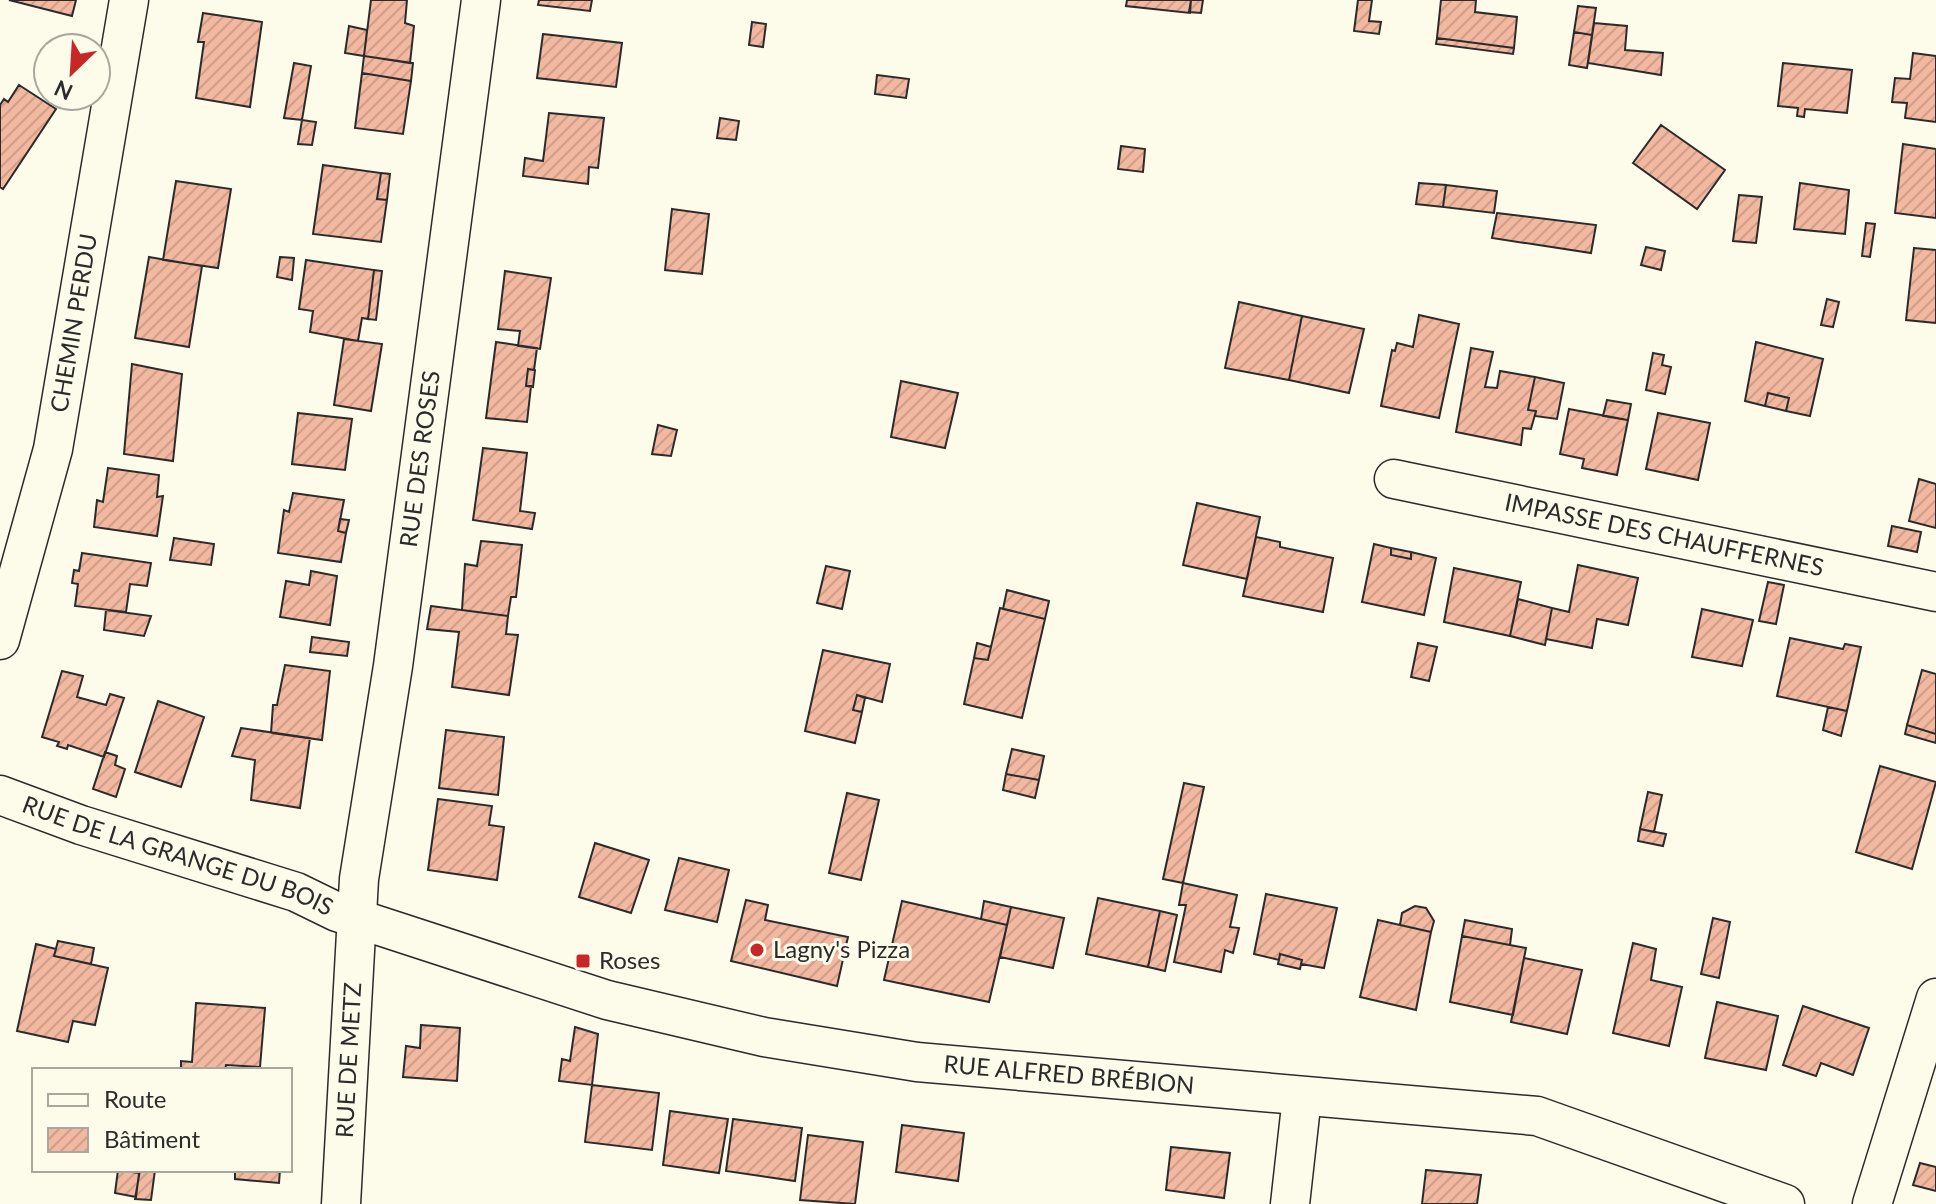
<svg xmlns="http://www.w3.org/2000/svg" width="1936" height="1204" viewBox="0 0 1936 1204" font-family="Lato,sans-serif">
  <defs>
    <pattern id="building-hatch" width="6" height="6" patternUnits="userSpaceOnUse" patternTransform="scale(2)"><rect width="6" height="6" fill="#f2b8a0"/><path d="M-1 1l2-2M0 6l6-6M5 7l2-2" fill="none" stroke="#d09e8a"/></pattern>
  </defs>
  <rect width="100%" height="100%" fill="#fdfbea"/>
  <path fill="url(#building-hatch)" stroke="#2b2b2b" stroke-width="2" d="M9,0H76L72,16Z
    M371,0H407L405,23L414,26L410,63L364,56Z
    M539,0H592L590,11L538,5Z
    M1127,0H1191L1190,13L1126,6Z
    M1191,0H1203L1201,13L1189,12Z
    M1358,0H1372L1369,21L1381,22L1379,34L1354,31Z
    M1441,0H1476L1475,12L1517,17L1514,48L1437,38Z
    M1578,6L1596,8L1592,35L1574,32Z
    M203,13L262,22L250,107L196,98L204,42H198Z
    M752,22L766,24L763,47L749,45Z
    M1594,23L1627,26L1625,50L1663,53L1661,75L1588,63Z
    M349,26L367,30L364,56L345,53Z
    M1574,32L1592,35L1587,68L1569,65Z
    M543,34L622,43L616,87L537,78Z
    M1437,38L1514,48L1513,54L1436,44Z
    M1913,53L1936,56V122L1905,118L1907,103L1892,102L1895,78L1910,79Z
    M364,56L413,63L411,81L362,73Z
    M294,63L311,66L302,120L284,118Z
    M1783,63L1852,70L1847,113L1805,109L1804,117L1797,116L1798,108L1778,106Z
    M362,73L411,81L403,134L355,128Z
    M877,75L909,79L906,98L875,94Z
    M19,85L56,109L3,189L0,187V105L4,99L8,102Z
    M549,113L604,118L598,168L589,167L588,184L523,176L525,158L543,161Z
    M720,118L739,121L736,140L717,138Z
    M302,120L316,122L312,145L298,144Z
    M1661,125L1725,170L1697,209L1633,163Z
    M1903,144L1936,149V218L1895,213Z
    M1121,146L1145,149L1143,172L1118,169Z
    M323,165L381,173L377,199L387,200L381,242L313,234Z
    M381,173L390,174L387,200L377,199Z
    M176,181L231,189L218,268L163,260Z
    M1419,183L1446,185L1443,207L1416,204Z
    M1800,183L1849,190L1845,234L1794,229Z
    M1446,185L1497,191L1494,213L1443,207Z
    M1739,195L1762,197L1756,243L1733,241Z
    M672,209L709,214L702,274L665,270Z
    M1497,213L1596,225L1591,253L1492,238Z
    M1866,223L1875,224L1870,257L1862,256Z
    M1646,247L1665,251L1661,270L1641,265Z
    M1914,248L1936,250V323L1906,320Z
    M149,257L202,266L189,347L135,338Z
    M280,257L294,258L292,280L277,277Z
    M306,260L374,270L368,319L362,318L358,341L310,332L313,311L299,309Z
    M374,270L382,271L376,320L368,319Z
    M505,271L551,278L540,349L518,346L520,331L498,329Z
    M1827,299L1839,302L1833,327L1821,325Z
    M1239,302L1302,316L1289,380L1225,368Z
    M1419,315L1459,324L1439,418L1381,406L1392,350L1395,351L1397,343L1413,347Z
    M1302,316L1364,329L1349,393L1289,380Z
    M344,339L382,344L371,411L334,405Z
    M496,342L537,348L534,370L528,369L526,386H531L527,422L486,418Z
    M1756,342L1823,359L1810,416L1786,411L1789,398L1768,393L1765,406L1745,401Z
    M1471,348L1493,352L1485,387L1497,388L1500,371L1535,377L1528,410L1536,411L1531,429L1523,428L1521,445L1456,432Z
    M1653,353L1664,355L1662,365L1671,367L1665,394L1646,390Z
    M132,364L182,374L173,461L124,454Z
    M528,369L535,370L533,387L526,386Z
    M1535,377L1564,383L1557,419L1535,416L1536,411L1528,410Z
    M901,381L958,393L945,448L891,437Z
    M1768,393L1789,398L1786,411L1765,406Z
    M1607,400L1631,404L1628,420L1603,416Z
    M1569,409L1628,420L1617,475L1582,468L1584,459L1560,454Z
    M298,413L352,419L345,470L292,464Z
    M1658,413L1710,423L1698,480L1646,469Z
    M658,425L677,430L671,456L652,454Z
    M483,448L527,453L520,511L535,513L532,529L473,520Z
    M108,468L159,475L157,497L163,496L157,536L94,527L97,500L103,502Z
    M1919,479L1936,484V528L1909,521Z
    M293,493L344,500L338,531L346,533L341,562L278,553L284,510L289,512Z
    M1197,503L1260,517L1247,579L1183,565Z
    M340,519L349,520L346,533L338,531Z
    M1892,526L1921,532L1917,552L1888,546Z
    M1256,537L1280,542V547L1333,558L1323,612L1243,596Z
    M174,538L214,544L211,565L170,560Z
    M481,541L522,545L516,597H511L508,616L462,610L465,564L477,566Z
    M1374,544L1391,548V555L1411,559V552L1436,558L1424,615L1362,602Z
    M1391,548L1411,552V559L1391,555Z
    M82,553L151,563L147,586L130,584L126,612L75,606L78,584L72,583L74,570L79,571Z
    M1578,565L1638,578L1628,625L1597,619L1592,648L1546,639L1552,608L1569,612Z
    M826,566L850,571L842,609L817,603Z
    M1454,568L1521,582L1510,636L1444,622Z
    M311,571L337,576L330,625L280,617L286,581L309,585Z
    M1768,582L1784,585L1776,624L1759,621Z
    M1007,590L1049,601L1045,619L1003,609Z
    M1518,599L1552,608L1545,645L1510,636Z
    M431,606L508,616L506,634L518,635L509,695L452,687L459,632L427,629Z
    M1000,608L1045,619L1022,718L964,704L974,658L988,660Z
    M1702,609L1753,620L1742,666L1692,657Z
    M106,610L151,616L144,636L104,630Z
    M312,637L349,642L347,656L310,652Z
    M1790,638L1843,649L1845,644L1861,647L1847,711L1777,696Z
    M977,643L991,647L988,660L974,658Z
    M1418,643L1437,647L1429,681L1411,677Z
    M823,650L890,664L882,702L857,695L853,710L862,712L855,743L805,731Z
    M285,665L330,671L322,740L271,733L273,705H277Z
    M1922,670L1936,674V734L1907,725Z
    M62,671L83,676L77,697L106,705L110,694L124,698L104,757L68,745L67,749L57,746L59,742L42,737Z
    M857,695L865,698L862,712L853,710Z
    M158,701L204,717L181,787L135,772Z
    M1828,707L1847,711L1841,736L1823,730Z
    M1907,725L1936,734V743L1905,734Z
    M241,728L310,738L300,808L251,800L255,760L232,756Z
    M446,730L504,737L498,795L439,788Z
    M1012,749L1044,756L1039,780L1006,774Z
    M105,752L117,756L115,765L125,769L116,797L93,789Z
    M1880,766L1936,782L1912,869L1856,852Z
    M1006,774L1039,780L1035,798L1003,790Z
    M1184,783L1204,787L1183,883L1163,879Z
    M1648,792L1662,795L1654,832L1640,829Z
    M847,793L879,800L861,880L829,873Z
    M438,799L492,806L489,825L504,827L497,880L428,870Z
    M1640,829L1666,834L1663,846L1638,841Z
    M595,843L649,860L631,913L579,897Z
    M679,858L729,870L717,922L665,910Z
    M1183,883L1237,895L1230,927L1239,928L1233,953L1225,950L1221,972L1174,962L1186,905H1179Z
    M1266,894L1337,908L1324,968L1301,964L1302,960L1280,954L1279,960L1254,954Z
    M1098,898L1160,911L1148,967L1086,954Z
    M746,900L768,905L765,920L848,937L837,986L731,961Z
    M902,901L1007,925L989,1002L884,980Z
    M984,901L1011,907L1007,925L981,919Z
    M1415,906L1426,908L1434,921L1431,932L1400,925L1402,913Z
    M1011,907L1064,918L1053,968L1000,957Z
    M1160,911L1177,915L1165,971L1148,967Z
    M1713,918L1730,922L1719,978L1701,974Z
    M1378,920L1431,932L1416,1010L1360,997Z
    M1465,920L1512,929L1510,945L1462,936Z
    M1462,936L1526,948L1513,1015L1450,1002Z
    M58,941L94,948L91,964L54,956Z
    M1633,943L1656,949L1651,980L1682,987L1669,1046L1613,1033Z
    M36,944L56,949L54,956L108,968L95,1025L73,1021L68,1042L17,1031Z
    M1280,954L1302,960L1300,969L1278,964Z
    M1524,958L1582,970L1567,1034L1511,1022Z
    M1717,1002L1778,1016L1766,1070L1705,1058Z
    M196,1003L265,1008L260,1067L226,1065L225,1070H181V1061L192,1062Z
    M1803,1006L1869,1028L1853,1075L1821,1063L1816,1076L1783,1065Z
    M421,1025L460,1028L457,1081L403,1077L406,1046L420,1048Z
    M575,1027L598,1034L592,1085L559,1081L562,1059L570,1061Z
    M592,1085L659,1093L652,1150L585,1142Z
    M670,1111L728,1119L719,1173L663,1165Z
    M733,1119L802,1128L795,1181L726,1171Z
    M902,1125L964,1133L958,1181L896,1172Z
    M808,1135L863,1142L855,1204L800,1200Z
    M1171,1147L1230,1153L1224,1198L1166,1190Z
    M1920,1163L1936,1167V1191L1913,1185Z
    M118,1170L139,1173L136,1197L115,1193Z
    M140,1170H155L151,1200L135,1199Z
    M235,1170H280L279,1183L235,1179Z
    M1426,1170L1481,1175L1477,1204H1422Z"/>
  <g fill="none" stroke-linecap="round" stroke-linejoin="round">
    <defs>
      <g id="street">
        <path id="s1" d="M1394,479L1936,592"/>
        <path id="s2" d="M0,640L53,449L129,0"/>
        <path id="s3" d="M0,795L81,825L296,892L337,912L607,1000L764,1037L917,1062L1537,1116L1785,1204"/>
        <path id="s4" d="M341,1204L359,879L393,666L481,0"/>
        <path d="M1290,1204L1302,1097"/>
        <path d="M1872,1204L1936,998"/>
      </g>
    </defs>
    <use href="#street" stroke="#2b2b2b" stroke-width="41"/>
    <use href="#street" stroke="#fdfbea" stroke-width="38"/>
  </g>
  <g fill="#c62828" stroke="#fdfbea" stroke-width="3">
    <circle cx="757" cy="950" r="8"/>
    <rect x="575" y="953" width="16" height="16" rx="4"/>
  </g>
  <g text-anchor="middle" stroke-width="6" stroke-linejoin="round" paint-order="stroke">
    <g font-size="24" fill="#2b2b2b" stroke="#fdfbea">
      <text dy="8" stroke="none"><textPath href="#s2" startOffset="326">CHEMIN PERDU</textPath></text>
      <text dy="8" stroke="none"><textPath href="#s4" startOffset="750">RUE DES ROSES</textPath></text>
      <text dy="8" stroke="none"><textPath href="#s1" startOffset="276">IMPASSE DES CHAUFFERNES</textPath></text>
      <text dy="8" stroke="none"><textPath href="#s3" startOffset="188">RUE DE LA GRANGE DU BOIS</textPath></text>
      <text dy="8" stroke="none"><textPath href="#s4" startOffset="144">RUE DE METZ</textPath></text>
      <text dy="8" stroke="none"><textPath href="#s3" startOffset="1110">RUE ALFRED BRÉBION</textPath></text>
    </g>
    <g font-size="24" fill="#2b2b2b" stroke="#fdfbea" text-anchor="start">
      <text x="773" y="958">Lagny's Pizza</text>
      <text x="599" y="969">Roses</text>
    </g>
  </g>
  <rect x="32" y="1068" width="260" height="104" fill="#fdfbea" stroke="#a9a89e" stroke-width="2"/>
  <rect x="48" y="1094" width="40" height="12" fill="#fdfbea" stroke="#a9a89e" stroke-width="2"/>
  <text x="104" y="1108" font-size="24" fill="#2b2b2b">Route</text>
  <rect x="48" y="1128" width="40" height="24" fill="url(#building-hatch)" stroke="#a9a89e" stroke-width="2"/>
  <text x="104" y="1148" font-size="24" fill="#2b2b2b">Bâtiment</text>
  <g transform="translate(72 72) rotate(205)"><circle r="38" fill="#fdfbea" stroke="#a9a89e" stroke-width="2"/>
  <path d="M0-6L14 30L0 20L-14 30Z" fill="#c62828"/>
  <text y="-12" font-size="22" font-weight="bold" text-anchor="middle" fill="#2b2b2b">N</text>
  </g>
</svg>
